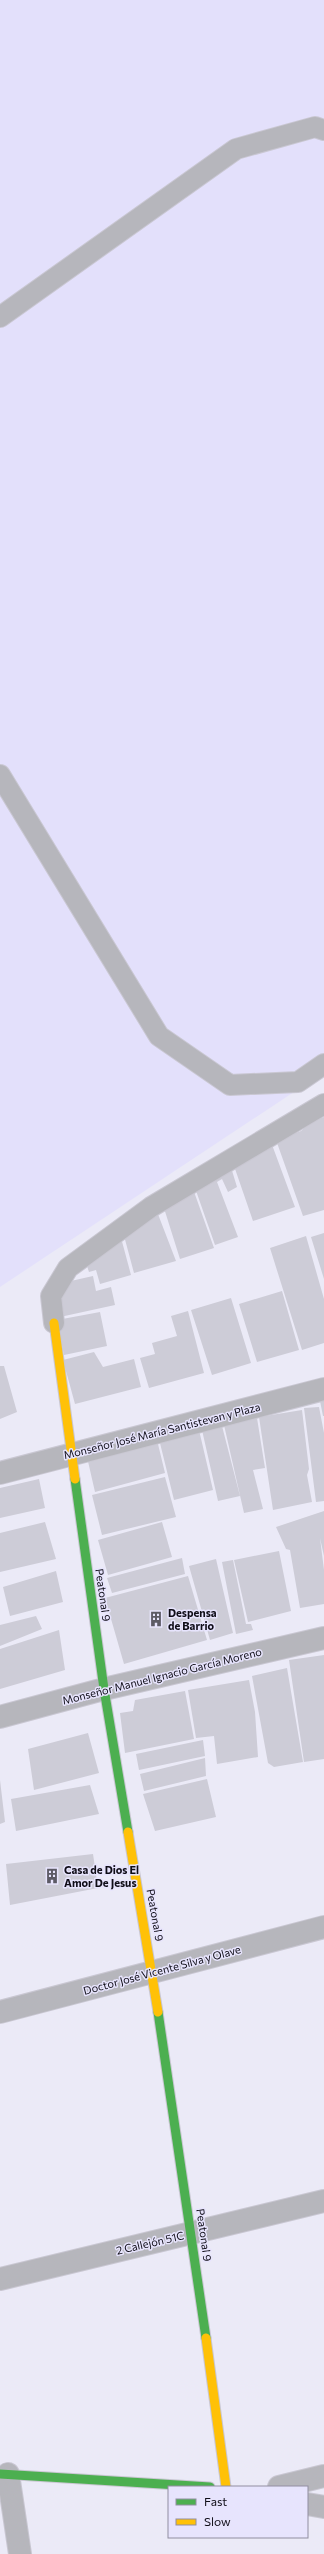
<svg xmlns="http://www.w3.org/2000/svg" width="324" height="2554" viewBox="0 0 324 2554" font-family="Commissioner,sans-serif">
  <rect width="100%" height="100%" fill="#ebeaf7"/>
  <path fill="#e3e0fb" d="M0,0H324V1072L0,1287Z"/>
  <path fill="#cdccd7" d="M324,1117V1210L303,1216L276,1140L301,1131L312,1121Z
    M271,1142L295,1207L253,1221L233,1163Z
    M230,1164L237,1187L228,1192L222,1179L217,1182L238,1237L215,1245L194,1185Z
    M192,1186L214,1248L180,1259L163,1205Z
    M156,1209L176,1261L134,1273L123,1232Z
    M324,1233V1279L311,1237Z
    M120,1234L131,1275L100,1284L96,1270L89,1272L85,1260Z
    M306,1236L324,1299V1343L302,1350L270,1248Z
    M93,1276L96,1291L111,1287L115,1305L60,1317L62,1283Z
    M282,1291L299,1350L257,1362L239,1304Z
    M231,1298L251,1363L212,1375L191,1310Z
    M188,1311L204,1373L149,1388L140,1358L155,1354L152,1343L177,1336L171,1316Z
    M100,1312L107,1346L64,1355L57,1320Z
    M94,1352L103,1367L134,1359L141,1387L75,1404L63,1360Z
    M0,1366H4L17,1412L0,1419Z
    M324,1395V1416H323L319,1396Z
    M319,1407L324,1433V1501L316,1502L304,1408Z
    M302,1410L309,1469L307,1475L312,1502L273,1510L259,1417Z
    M257,1418L265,1468L253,1470L263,1509L244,1513L224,1425Z
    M222,1426L240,1496L218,1501L202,1430Z
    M199,1430L213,1490L174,1500L159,1439Z
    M157,1440L165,1473L95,1492L87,1457Z
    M165,1477L176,1517L102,1535L92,1495Z
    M39,1479L45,1508L0,1518V1488Z
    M324,1511V1556L320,1538L324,1570V1604L300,1608L290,1550L286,1549L276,1527Z
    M45,1522L56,1559L0,1572V1533Z
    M162,1522L172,1557L108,1575L98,1540Z
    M279,1551L291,1611L248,1622L234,1560Z
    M182,1558L185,1574L112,1593L107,1578Z
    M216,1559L233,1633L210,1640L189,1566Z
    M233,1560L246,1624H251L253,1630L236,1634L222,1562Z
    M56,1571L63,1602L10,1616L3,1587Z
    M188,1576L207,1640L124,1664L105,1598Z
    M36,1616L42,1629L0,1646V1625Z
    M59,1630L65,1670L0,1689V1649Z
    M324,1655V1759L304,1762L289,1660Z
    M287,1668L303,1762L274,1767L268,1763L252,1676Z
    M249,1680L255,1712L258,1757L217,1764L214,1736L196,1738L188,1690Z
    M185,1691L194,1739L125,1753L120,1713L133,1711L135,1700Z
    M88,1733L99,1773L34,1790L28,1749Z
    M203,1740L205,1756L139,1770L136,1754Z
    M205,1758L206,1776L144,1791L140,1774Z
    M207,1779L216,1817L155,1831L143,1794Z
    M0,1780L5,1822L0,1824Z
    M90,1785L99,1814L16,1831L11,1799Z
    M93,1854L98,1888L10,1905L6,1864Z"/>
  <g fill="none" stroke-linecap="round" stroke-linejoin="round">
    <defs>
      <path id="lane" d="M0,317L236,149L315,127L324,130
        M0,775L159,1036L230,1085L298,1082L324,1064
        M54,1323L51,1296L68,1268L151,1207L324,1104"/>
      <path id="street" d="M0,1473L324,1389
        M0,1717L104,1689L324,1638
        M0,2012L324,1927
        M0,2279L324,2201
        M8,2474L20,2554
        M279,2487L324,2476
        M307,2504L324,2507"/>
      <path id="fast" d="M75,1479L104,1689L128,1832
        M158,2012L206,2338
        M0,2474L210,2487"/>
      <path id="slow" d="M54,1323L75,1479
        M128,1832L158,2012
        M206,2338L226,2487"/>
    </defs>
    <use href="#lane" stroke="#c9c7d2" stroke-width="22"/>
    <use href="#street" stroke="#c9c7d2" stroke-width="24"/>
    <use href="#fast" stroke="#c9c7d2" stroke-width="11"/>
    <use href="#slow" stroke="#c9c7d2" stroke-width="11"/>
    <use href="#lane" stroke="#b6b6bc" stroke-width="20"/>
    <use href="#street" stroke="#b6b6bc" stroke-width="22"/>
    <use href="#fast" stroke="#4caf50" stroke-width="9"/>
    <use href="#slow" stroke="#ffc107" stroke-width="9"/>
  </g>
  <defs>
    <symbol id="building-bare" viewBox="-9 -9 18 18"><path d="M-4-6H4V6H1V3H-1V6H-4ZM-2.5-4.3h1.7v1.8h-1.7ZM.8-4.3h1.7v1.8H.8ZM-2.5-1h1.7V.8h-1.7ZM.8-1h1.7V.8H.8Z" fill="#5c5a65" stroke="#e7e4fd" stroke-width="2.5" paint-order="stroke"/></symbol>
  </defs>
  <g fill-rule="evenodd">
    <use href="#building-bare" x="145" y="1608" width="22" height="22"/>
    <use href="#building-bare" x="41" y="1865" width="22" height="22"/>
  </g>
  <g text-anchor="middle" stroke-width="3" stroke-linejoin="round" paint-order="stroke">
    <g font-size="11" fill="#0f0d17" stroke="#e7e4fd">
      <text transform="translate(162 1431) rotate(-14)" y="4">Monseñor José María Santistevan y Plaza</text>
      <text transform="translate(103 1595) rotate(82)" y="4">Peatonal 9</text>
      <text transform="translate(162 1676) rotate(-14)" y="4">Monseñor Manuel Ignacio García Moreno</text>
      <text transform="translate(155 1915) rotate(80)" y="4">Peatonal 9</text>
      <text transform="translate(162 1970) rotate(-15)" y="4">Doctor José Vicente Silva y Olave</text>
      <text transform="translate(204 2235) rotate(82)" y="4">Peatonal 9</text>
      <text transform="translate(150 2243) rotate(-13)" y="4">2 Callejón 51C</text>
    </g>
    <g font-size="11" font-weight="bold" fill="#0f0d17" stroke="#e7e4fd" text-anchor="start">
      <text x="168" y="1617">Despensa<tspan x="168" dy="13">de Barrio</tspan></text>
      <text x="64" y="1874">Casa de Dios El<tspan x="64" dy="13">Amor De Jesus</tspan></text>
    </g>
  </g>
  <rect x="168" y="2486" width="140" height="52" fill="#e7e4fd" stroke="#918ea1"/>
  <rect x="176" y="2499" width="20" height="6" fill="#4caf50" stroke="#918ea1"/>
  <text x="204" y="2506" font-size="12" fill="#0f0d17">Fast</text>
  <rect x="176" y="2519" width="20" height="6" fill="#ffc107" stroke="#918ea1"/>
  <text x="204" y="2526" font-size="12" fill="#0f0d17">Slow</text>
</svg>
